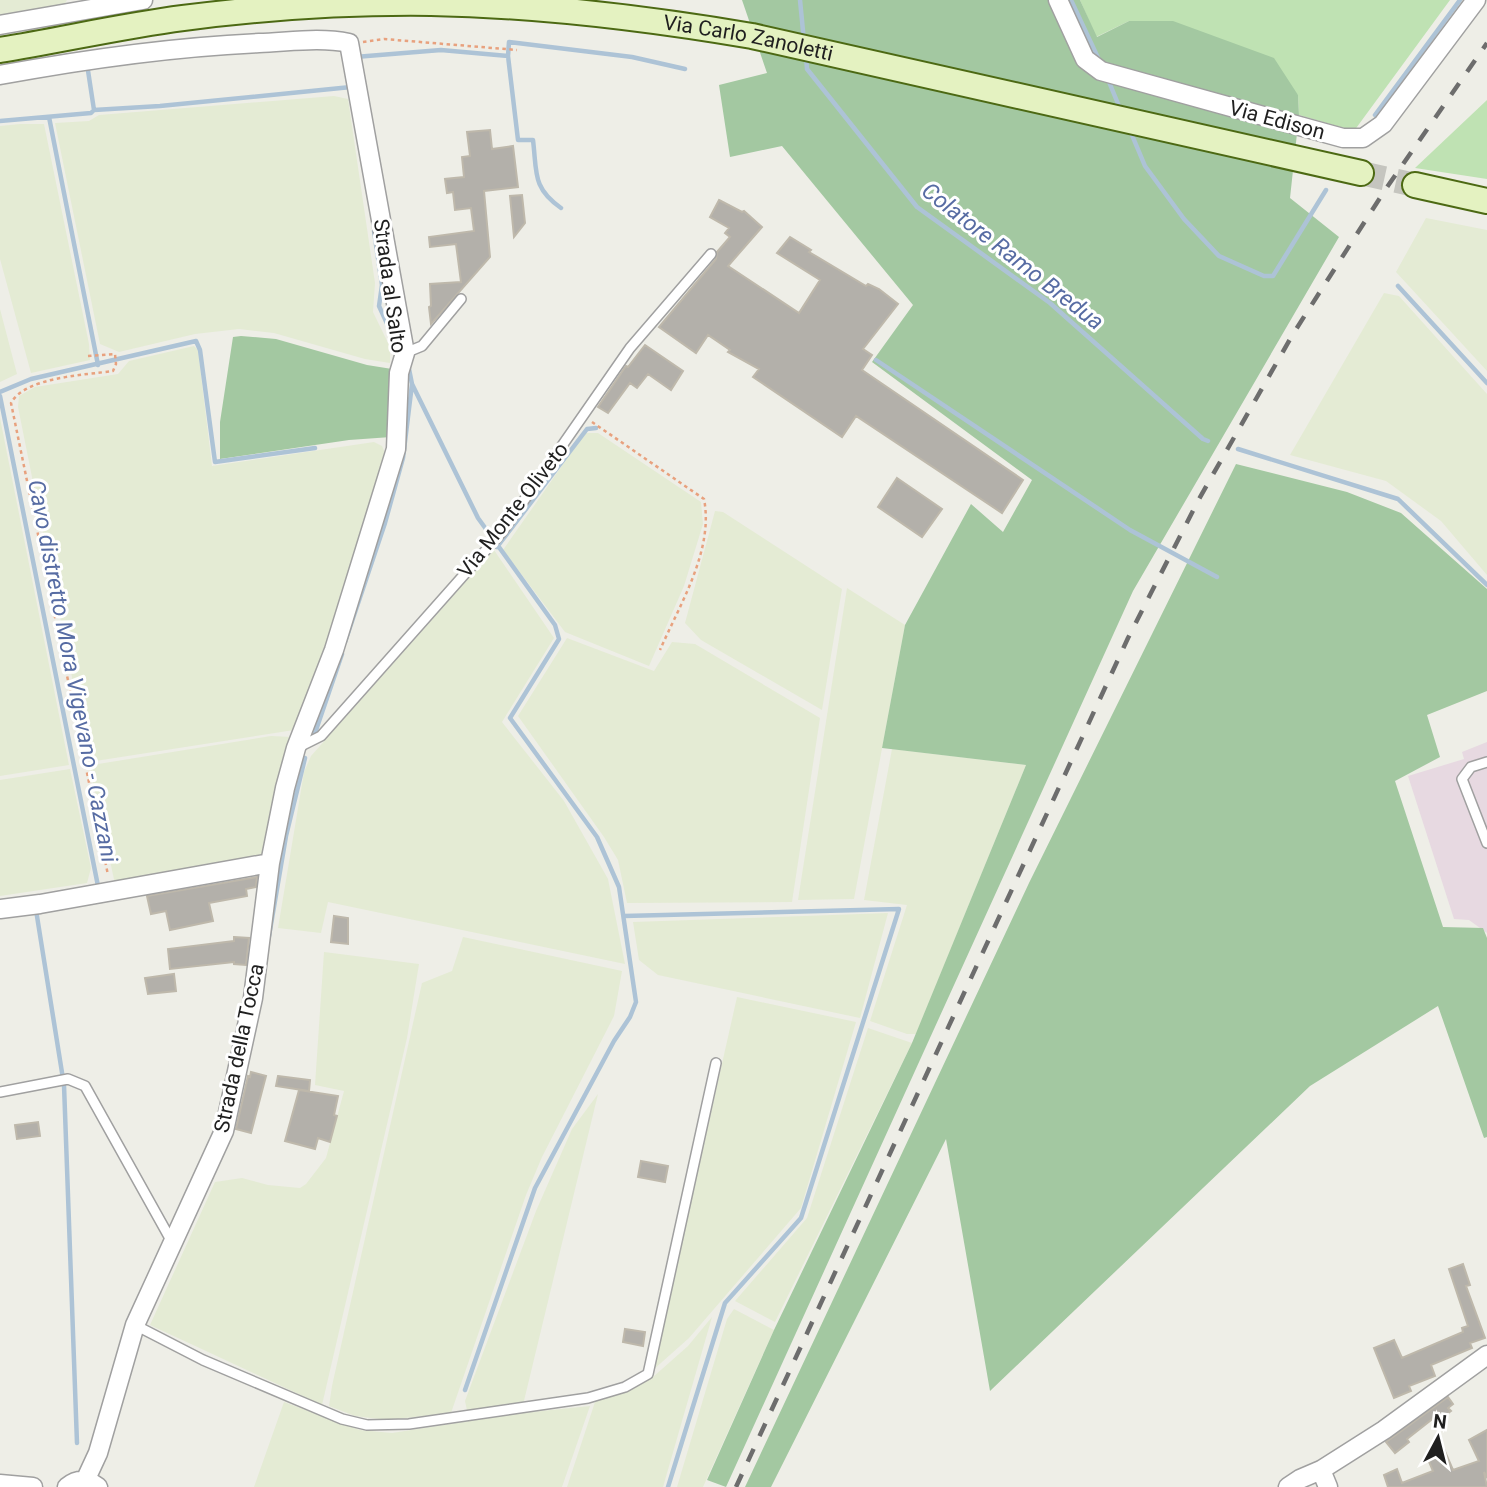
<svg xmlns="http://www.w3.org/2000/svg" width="1487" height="1487" viewBox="0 0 1487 1487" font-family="Roboto,sans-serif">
  <rect width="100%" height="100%" fill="#eeeee7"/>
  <path fill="#e7d9e1" d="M1487,742V933L1469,920L1454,919L1408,776L1464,759L1462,752Z"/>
  <path fill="#e4ebd4" d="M0,0H67L64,5L0,16Z
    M334,96L348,99L375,283L373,312L390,347V363L365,359L274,333L239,329L195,334L119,352L100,344L55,123L89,121L99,115Z
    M20,124H44L89,344L90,360L31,373L0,259V126Z
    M1426,218L1487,230V371L1396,272Z
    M1384,293L1399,296L1487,394V575L1441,521L1386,481L1290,455Z
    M0,309L17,374L0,382Z
    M194,346L198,350L212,466L374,442L382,446L385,453L351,576L294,730L89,762L18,407L19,396L35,387L118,374L129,361Z
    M0,418L69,765L0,776Z
    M585,433H598L701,502L703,524L684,586L649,666L565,632L503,550Z
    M715,511L723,512L842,589L822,710L701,640L685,623Z
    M494,550L554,638L502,722L564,801L608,879L625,964L328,902L321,933L278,928L304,772L311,756Z
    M847,588L905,625L854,899L798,900Z
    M567,638L654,671L672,642L695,644L820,718L792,902L627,903L618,860L604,837L518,716Z
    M271,736L292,737L264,853L232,864L115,884L91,773L92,765Z
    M892,749L1026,765L916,1034H907L870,1021L907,905L864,900Z
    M70,769L91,868L87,883L0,896V780Z
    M888,913L860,1018L658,975L639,960L633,922Z
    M463,937L622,971L614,1016L542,1157L526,1195L451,1413L387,1420L355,1416L329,1406L332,1386L422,983L452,971Z
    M324,952L419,964L407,1038L322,1405L150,1325L215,1182L242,1178L268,1185L300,1188L306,1184L326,1158L344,1091L315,1085Z
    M737,997L856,1022L801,1208L689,1338L653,1370Z
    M868,1028L912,1043L775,1322L735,1301L807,1218Z
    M598,1094L523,1405L467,1410L465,1401L536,1211L572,1129Z
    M734,1309L774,1330L703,1487H677L727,1319Z
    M712,1317L663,1487H567L595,1402L636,1387L653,1377L688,1346Z
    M284,1402L360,1430L392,1433L522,1413L590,1406L562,1487H254Z"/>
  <path fill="#bfe2b3" d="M1080,0H1450L1354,131L1299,115L1298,95L1129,21L1096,37Z
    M1487,100V179L1415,168Z"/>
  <path fill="#a3c8a1" d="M742,0H1080L1097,37L1129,21H1173L1274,58L1298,95L1299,115L1290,198L1339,237L1133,591L726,1487L707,1480L774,1330L912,1043L1026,765L882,748L905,625L971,504L1003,532L1032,480L872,362L913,305L782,146L730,157L719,85L767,73Z
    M241,336L276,339L367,365L392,369L391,437L349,440L220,459V422L233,337Z
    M1236,464L1347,492L1401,513L1487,589V691L1427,715L1440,757L1395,781L1443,927L1483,928L1487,938V1137L1484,1138L1438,1006L1310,1086L990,1391L946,1139L771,1487H745L1029,883Z"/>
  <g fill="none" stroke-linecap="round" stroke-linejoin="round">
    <path stroke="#adc3d6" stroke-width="4.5" d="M800,0L804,41
      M1071,0L1100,62
      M508,56L518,140H533C537,172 532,188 561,208
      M355,57L441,50L508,56L509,42L632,57L685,69
      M806,57L807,69L917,207L1050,303L1203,439L1208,441
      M1107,77L1121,111
      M94,110L160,106L351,87
      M1375,115L1460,0
      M49,117L98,365
      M0,121L91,113L94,110L87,64
      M1129,128L1145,166L1184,219L1219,256L1264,276H1273L1326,190
      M374,231L382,285L379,306L395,341
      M1398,286L1487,383
      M876,360L1130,530L1217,577
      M412,384L478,518L555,625L559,639L510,718L597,837L619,887L636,1002L630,1017L614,1041L535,1188L465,1390
      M0,392L31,379L196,341L200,350L215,462L315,448
      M0,396L98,886L95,887
      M1238,449L1398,499L1487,585
      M497,547L587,429L596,428
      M345,642L385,523L403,458L412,384L408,364
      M315,733L342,654
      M36,910L64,1085L77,1443
      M624,916L899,909L801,1218L725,1303L668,1487
      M269,936L286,836L305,758"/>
  </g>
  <path fill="#b3b0aa" stroke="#beb8ab" stroke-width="2" d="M490,130L492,149L513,146L518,187L484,191L490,257L431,324L429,307L431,306L430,284L461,282L456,244L430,247L429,237L474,231L471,208L455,210L453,192L447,193L445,179L464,177L462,157L470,156L467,132Z
    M522,195L525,223L514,237L510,196Z
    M719,200L742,212L744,211L762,227L728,266L799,313L820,280L777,253L790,237L811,250L809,252L866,286L868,284L879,289L898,304L863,349L872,355L862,370L1023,480L1002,513L856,416L842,437L753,377L759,369L728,352L730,350L708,335L696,353L659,327L716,259L717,252L730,237L725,233L729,228L710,217Z
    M645,345L683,371L671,390L648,374L637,388L630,383L608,413L598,407L626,366L628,367Z
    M897,478L942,509L922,537L878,507Z
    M257,877L256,887L246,889L247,896L209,903L213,921L170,930L166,911L151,914L147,896Z
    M334,916L348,918V944L331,942Z
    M234,937L249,938L246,965L234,964V962L170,969L168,949L234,941Z
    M174,974L176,991L148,994L145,978Z
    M251,1072L266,1076L251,1133L236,1129L248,1076L250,1077Z
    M278,1076L310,1080L309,1091L276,1086Z
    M299,1090L338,1096L334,1115L337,1116L330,1142L318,1138L315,1149L285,1141Z
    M38,1122L40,1136L17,1139L15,1125Z
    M641,1161L668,1166L665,1182L638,1177Z
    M1463,1264L1470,1285L1466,1286L1485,1338L1470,1343L1472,1348L1431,1365L1435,1376L1409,1386L1411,1391L1394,1398L1374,1348L1394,1340L1402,1358L1463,1332L1462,1328L1468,1326L1449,1269Z
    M625,1329L645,1332L643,1346L623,1342Z
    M1448,1397L1453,1404L1448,1408L1451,1411L1438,1421L1435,1417L1407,1439L1409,1442L1395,1453L1386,1442Z
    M1487,1430V1477L1484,1472L1487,1487H1388L1384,1475L1397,1469L1402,1483L1433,1471L1427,1457L1444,1449L1453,1470L1479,1461L1469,1440Z"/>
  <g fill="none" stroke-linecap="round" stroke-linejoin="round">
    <path stroke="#c5c5bf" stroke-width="24" stroke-dasharray="24 12" stroke-linecap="butt" d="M1361,173L1415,185"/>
    <defs>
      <path id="service" d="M405,353L422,346L461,299
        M299,747L321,736L502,532L630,348L711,254
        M1487,762L1471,767L1462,779L1487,843
        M0,1092L68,1079L85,1086L172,1242
        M135,1325L203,1360L342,1419L367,1425L409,1424L588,1398L625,1387L648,1374L716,1063"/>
      <path id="minor" d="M1058,0L1085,59L1101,71L1343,138H1363L1383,124L1476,0
        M0,25L143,0
        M0,75C86,59 172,47 259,43C289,42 320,37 349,43L405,353L399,373L396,449L334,650L296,748L285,788L270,863L253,998L224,1131L135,1325L98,1453L85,1481
        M0,909L40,904L270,863
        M1321,1470L1328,1487
        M0,1484L33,1487
        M67,1487C77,1479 87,1479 98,1487
        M1288,1487L1300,1479L1321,1470L1384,1430L1487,1355"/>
      <g id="secondary">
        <path id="s1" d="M0,50C61,40 122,26 183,18C261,8 352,2 431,3C539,5 646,18 752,36L1361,173"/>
        <path d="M1415,185L1487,201"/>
      </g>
    </defs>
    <use href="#service" stroke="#a0a0a0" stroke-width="12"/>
    <use href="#minor" stroke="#a0a0a0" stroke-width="21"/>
    <use href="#secondary" stroke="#4c6913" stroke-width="28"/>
    <path stroke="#e8a17e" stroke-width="2.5" stroke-dasharray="3.5 3.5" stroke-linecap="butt" d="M363,42L384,39L517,50
      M88,356L115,354L116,364L113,371C85,375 25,377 11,403L108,875
      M592,422L704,499C714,550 680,604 660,650"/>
    <use href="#service" stroke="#fff" stroke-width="9"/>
    <use href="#minor" stroke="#fff" stroke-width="18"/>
    <use href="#secondary" stroke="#e4f2c1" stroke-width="24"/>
    <path stroke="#6d6d6d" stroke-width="4.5" stroke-dasharray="14 14" stroke-linecap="butt" d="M736,1487L1128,638L1199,499L1293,334L1385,190L1487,43"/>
  </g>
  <g text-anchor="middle" stroke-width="6" stroke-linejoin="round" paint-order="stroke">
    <g font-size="21" fill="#1f1f1f" stroke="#fff">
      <text dy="7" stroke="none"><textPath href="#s1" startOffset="754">Via Carlo Zanoletti</textPath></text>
      <text transform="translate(1277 120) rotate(15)" y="7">Via Edison</text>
      <text transform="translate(390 286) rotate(82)" y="7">Strada al Salto</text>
      <text transform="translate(513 510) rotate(-52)" y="7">Via Monte Oliveto</text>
      <text transform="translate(239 1048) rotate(-78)" y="7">Strada della Tocca</text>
    </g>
    <g font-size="23" font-style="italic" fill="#576ca3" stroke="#fff">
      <text transform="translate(1013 256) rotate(38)" y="8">Colatore Ramo Bredua</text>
      <text transform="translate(73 671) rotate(79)" y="8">Cavo distretto Mora Vigevano - Cazzani</text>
    </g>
  </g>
  <g transform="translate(1438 1438) rotate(7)" stroke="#ffffff" stroke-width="5" paint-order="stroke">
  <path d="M0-5L12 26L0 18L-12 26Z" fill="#1f1f1f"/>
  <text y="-10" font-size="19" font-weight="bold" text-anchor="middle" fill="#1f1f1f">N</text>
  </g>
</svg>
